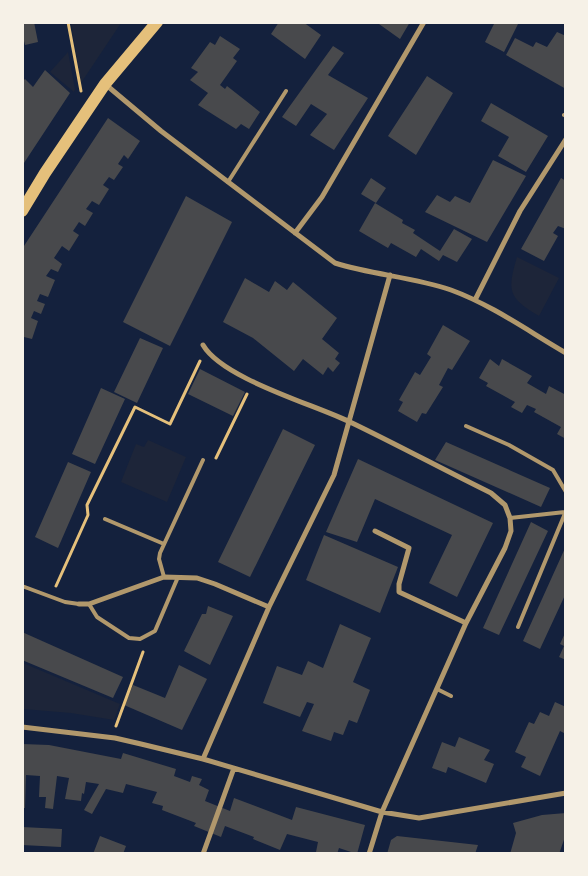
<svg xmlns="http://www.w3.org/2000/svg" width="588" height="876" viewBox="0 0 588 876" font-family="'Fira Sans',sans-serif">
  <rect width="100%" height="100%" fill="#14213d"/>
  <path fill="#1d2539" d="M71,23H121L81,83Z
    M68,52L75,89L74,92L50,72Z
    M517,257L559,278L539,316C508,298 507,291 517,257Z
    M148,440L186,457L167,502L121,482L136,444L144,447Z
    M23,663L120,704L114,720L71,713L23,709Z"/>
  <path fill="#48494c" d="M22,22H34L38,42L25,45L22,33Z
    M279,22H303L321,35L305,59L271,34Z
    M380,22H410L400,39L379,24Z
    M495,22H519L504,52L485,42Z
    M557,32L566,36V89L506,55L515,38L533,47L536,42L547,47Z
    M220,36L240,49L233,58L237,61L220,85L225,89L227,86L260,112L249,129L241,124L236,129L198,105L208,93L190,80L198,72L191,68L210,42L215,45Z
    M333,46L344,53L328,75L368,98L334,150L310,135L327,114L311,104L296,126L282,117Z
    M45,70L70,93L22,166V82L25,79L33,87Z
    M427,76L453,93L416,155L388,136Z
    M491,103L548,136L526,172L498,156L509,137L481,121Z
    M108,118L140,141L128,159L124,155L118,164L123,167L114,180L109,177L103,185L109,189L99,205L92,201L86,209L93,213L85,226L79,222L73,231L79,235L69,251L62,246L54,258L62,264L58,272L51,269L46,276L55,280L48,297L40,294L37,301L45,304L41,314L34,311L31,318L38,321L32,339L24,337L22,340V249Z
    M493,160L526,176L487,242L425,212L437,195L450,202L455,196L470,203Z
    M371,178L386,188L376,203L361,194Z
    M561,178L566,181V229L558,226L553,233L558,236L544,261L521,249Z
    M186,196L232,222L170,346L123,322Z
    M375,203L403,220L402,223L415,230L413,233L440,251L454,229L472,239L457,262L443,255L439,261L421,249L416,257L391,243L388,248L359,231Z
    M245,278L269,292L275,281L287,290L293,282L337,318L322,339L339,353L335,359L340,363L333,372L328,367L323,375L303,359L294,371L253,338L223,322Z
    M443,325L470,341L452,370L448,368L439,385L443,387L426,414L422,413L417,422L398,411L403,402L399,400L415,372L420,375L431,357L427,354Z
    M140,338L163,348L137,403L114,392Z
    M490,359L499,366L502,359L532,376L527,383L546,394L549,386L566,395V439L557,434L561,427L534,412L536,409L527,405L522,413L511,407L515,402L486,386L488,383L479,378Z
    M200,369L245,392L233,416L188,394Z
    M101,388L125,399L95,464L72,454Z
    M283,429L315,445L250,577L218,562Z
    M446,442L550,488L541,507L435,460Z
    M358,459L493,523L457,597L429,583L452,535L375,499L357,542L326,532Z
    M68,462L91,472L58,548L35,537Z
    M531,522L548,531L499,635L483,628Z
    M324,535L398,567L380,613L306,580Z
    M566,546V593L540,649L523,641Z
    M208,606L233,616L210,665L184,651L202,614H206Z
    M340,624L371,638L353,682L370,690L357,723L349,720L343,735L334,732L331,741L302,731L314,704L307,702L300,717L263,703L277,666L302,675L308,661L323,668Z
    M566,631V660L559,657L564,646L560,644Z
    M22,632L123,677L113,698L22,660Z
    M179,665L207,679L182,730L124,705L133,685L165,698Z
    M555,702L566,707V734L560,731L540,776L521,767L526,757L515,752L529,722L534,724L540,712L549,716Z
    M459,737L490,750L484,760L494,764L486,783L448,767L446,773L432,768L442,742L455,747Z
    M22,744L49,745L121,759L123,753L176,769L174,776L190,782L192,776L202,779L199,785L209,790L205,801L230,811L234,798L292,820L296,807L365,825L357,854L339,848L337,854L316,852L318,842L287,834L280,850L253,839L254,837L225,826L221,837L194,826L196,823L162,810L163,806L152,803L157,792L126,784L123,793L106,789L92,814L84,810L99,784L86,782L84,794L82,793L81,801L65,799L69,778L57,776L53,809L45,808L46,797H39L40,776L26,775L25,808H22Z
    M566,813V834L559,854H510L516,833L513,823L542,815Z
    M22,827L62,829L61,847L22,845Z
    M100,836L126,846L123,854H93Z
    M397,836L478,845L475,854H387L391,840Z"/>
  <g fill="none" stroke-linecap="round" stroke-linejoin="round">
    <path stroke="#e5c07b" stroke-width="3" d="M68,22L81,91
      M216,458L247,394
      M56,586L88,515L87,505L135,407L170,424L200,361
      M116,726L143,652"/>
    <path stroke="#b1986c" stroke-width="4" d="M564,115L566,116
      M228,182L286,91
      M466,426L509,445L553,470L566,492
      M510,518L565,512
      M105,519L164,544
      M164,577L159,559L160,553L203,460
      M22,586L65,602L79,604
      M89,604L97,617L129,638L140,639L155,631L178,577
      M518,627L566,511
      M437,689L451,696"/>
    <path stroke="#b1986c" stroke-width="5" d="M105,84L161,131L335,263C373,275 413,277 451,290C492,305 528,331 566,353
      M295,233L322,197L424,22
      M475,300L520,211L566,139
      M203,345C223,379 313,404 350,422C398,445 444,470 491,493L505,505L510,518L511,531L505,548L466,623L382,812L369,854
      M375,531L409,548L399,584V592L466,623
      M79,604H89L164,577L197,578L215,584L269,607
      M22,727L115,738L141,744L203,759L382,812L419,818L566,793
      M203,759L269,607L334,475L390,275
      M203,854L234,768"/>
    <path stroke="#e5c07b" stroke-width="12" d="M22,211L45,173L105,84L157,22"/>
  </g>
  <rect width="588" height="876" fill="none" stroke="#f6f1e7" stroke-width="48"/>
</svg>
